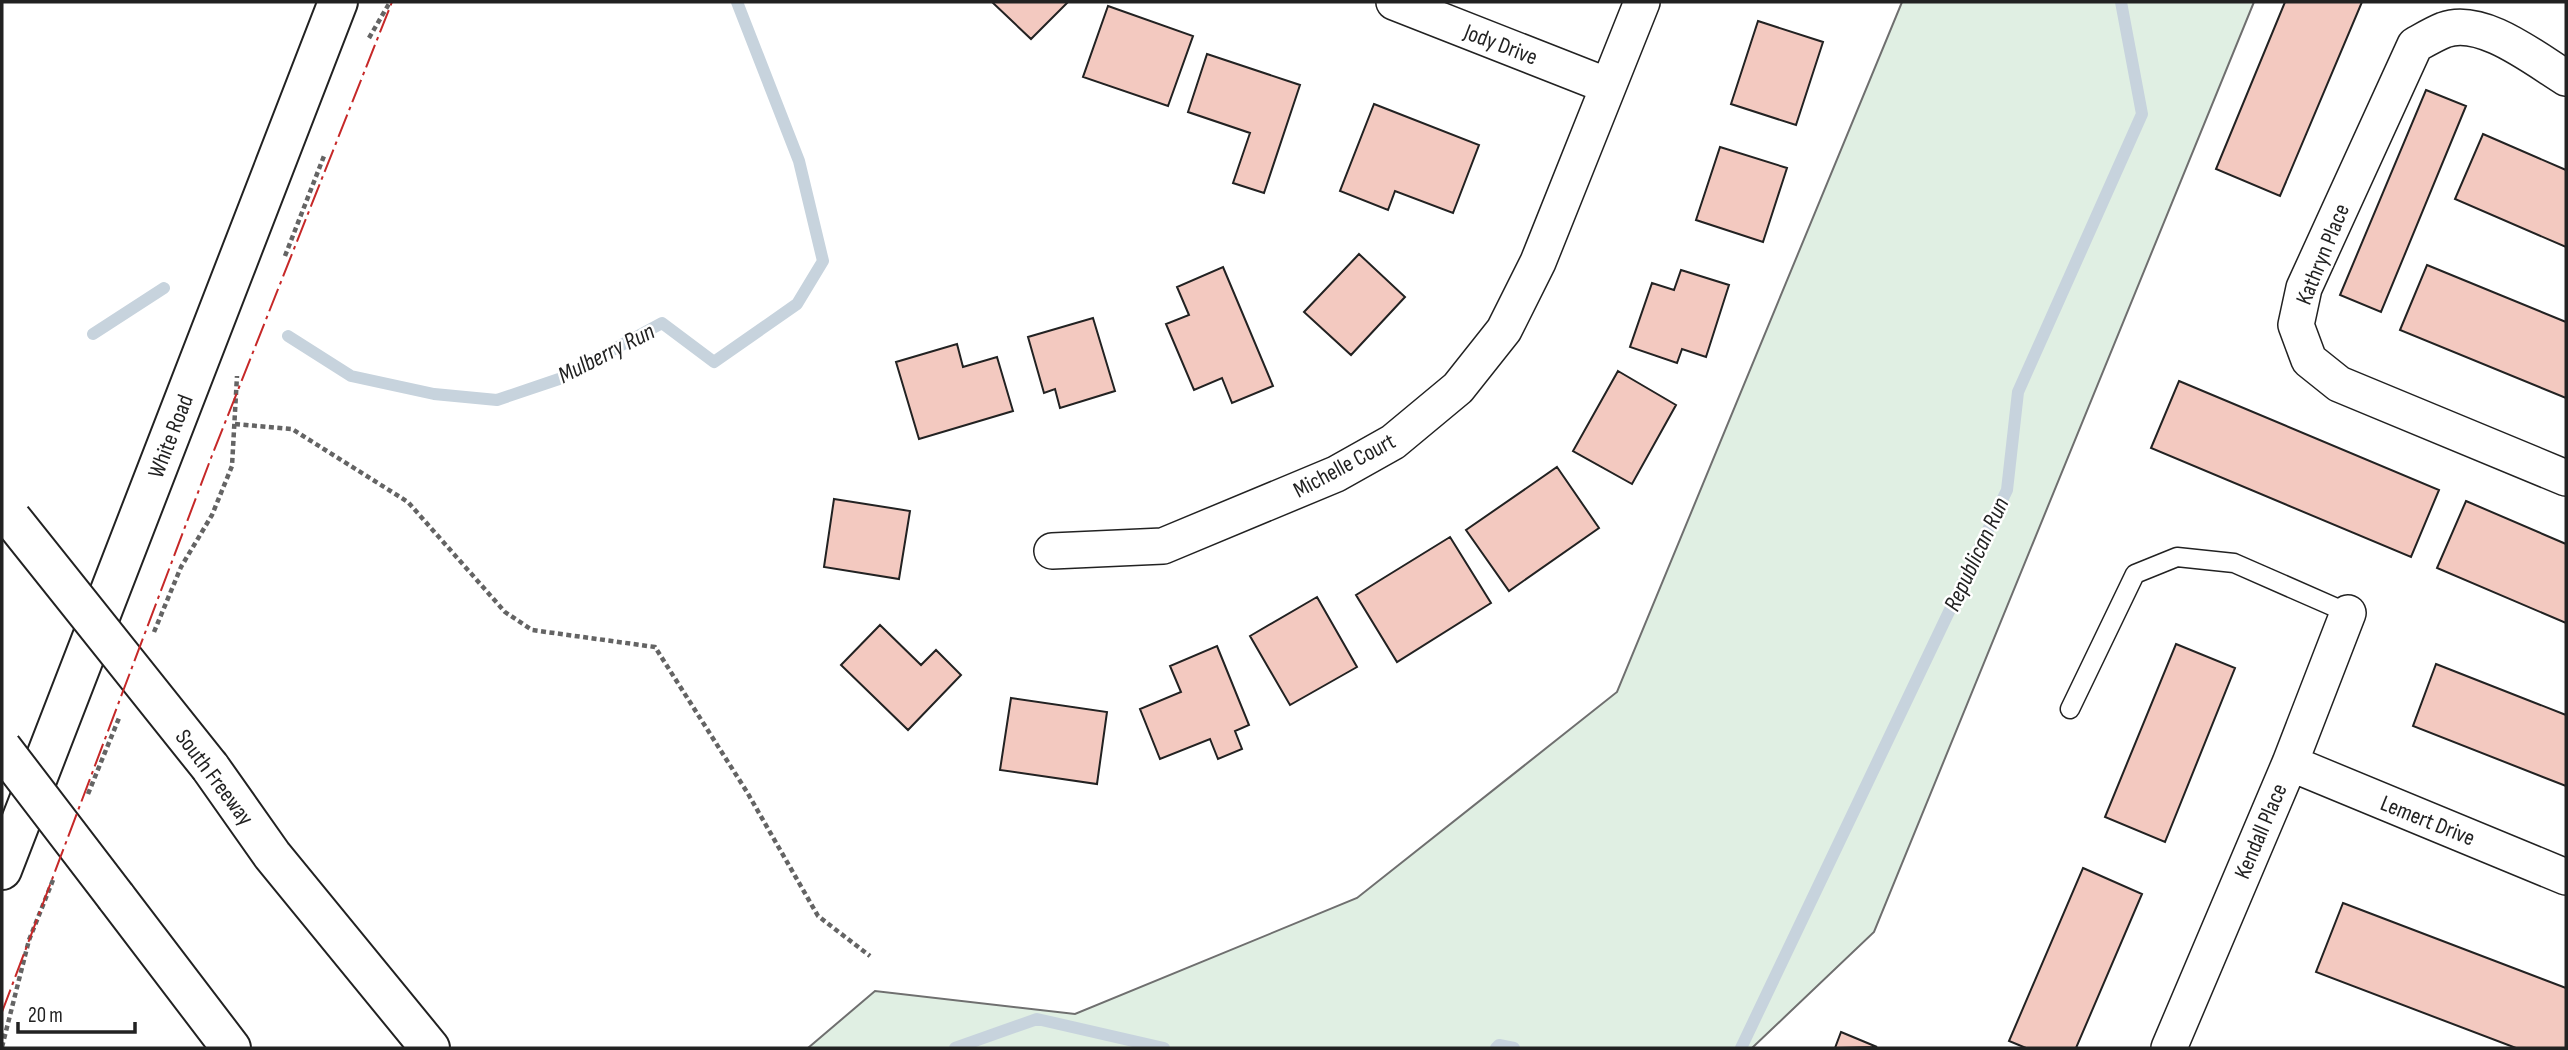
<svg xmlns="http://www.w3.org/2000/svg" width="2568" height="1050" viewBox="0 0 2568 1050" font-family="'Sofia Sans Condensed',sans-serif">
  <rect width="100%" height="100%" fill="#fff"/>
  <path fill="#e0efe3" stroke="#6f6f6f" stroke-width="2" d="M1902,2H2254L1874,932L1752,1048H808L875,991L1075,1014L1357,898L1617,692Z"/>
  <g fill="none" stroke-linecap="round" stroke-linejoin="round">
    <path stroke="#c7d3dd" stroke-width="12" d="M93,334L164,288
      M288,336L351,376L434,394L497,400L559,379L662,323L714,362L797,304L823,261L799,161L737,2
      M955,1048L1037,1019L1164,1048
      M1496,1048L1499,1045L1514,1048
      M1741,1048L2007,490L2018,392L2142,114L2121,2"/>
  </g>
  <path fill="#f3c9c0" stroke="#222" stroke-width="2" d="M992,2H1068L1031,39Z
    M2285,2H2362L2280,196L2216,169Z
    M1108,6L1193,36L1168,106L1083,77Z
    M1758,21L1823,42L1796,125L1731,104Z
    M1207,54L1300,85L1264,193L1233,183L1250,133L1188,112Z
    M2426,90L2466,106L2381,312L2340,295Z
    M1374,104L1479,145L1453,213L1395,191L1388,210L1340,191Z
    M2483,134L2566,170V247L2455,199Z
    M1720,147L1787,168L1763,242L1696,220Z
    M1359,254L1405,297L1351,355L1304,312Z
    M2427,265L2566,322V398L2400,330Z
    M1223,267L1273,386L1232,403L1222,378L1194,390L1166,324L1189,315L1177,287Z
    M1681,270L1729,285L1706,357L1682,349L1677,363L1630,347L1652,283L1674,290Z
    M1093,318L1115,391L1060,408L1055,389L1044,393L1028,337Z
    M957,344L963,367L997,357L1013,411L919,439L896,362Z
    M1618,371L1676,405L1632,484L1573,451Z
    M2179,381L2439,490L2411,557L2151,448Z
    M1557,467L1599,528L1509,591L1466,530Z
    M834,499L910,511L899,579L824,567Z
    M2466,501L2566,544V623L2437,568Z
    M1450,537L1491,603L1397,662L1356,595Z
    M1317,597L1357,667L1290,705L1250,636Z
    M880,625L921,665L936,650L961,675L908,730L841,665Z
    M2176,644L2235,668L2165,842L2105,817Z
    M1217,646L1249,725L1235,731L1242,749L1218,759L1210,739L1160,759L1140,709L1181,692L1170,666Z
    M2436,664L2566,715V786L2413,726Z
    M1011,698L1107,712L1097,784L1000,770Z
    M2083,868L2142,894L2076,1048H2026L2009,1041Z
    M2343,903L2566,988V1048H2516L2316,972Z
    M1841,1032L1877,1047L1835,1048Z"/>
  <g fill="none" stroke-linecap="round" stroke-linejoin="round">
    <defs>
      <path id="service" d="M2070,709L2135,574L2177,557L2234,563L2348,613"/>
      <path id="minor" d="M1394,2L1608,86
        M2566,78C2535,59 2482,16 2444,30C2434,34 2424,40 2415,45L2304,288L2296,325L2309,360L2339,384L2566,478
        M1052,551L1163,546L1336,474L1393,442L1458,388L1504,330L1538,262L1642,2
        M2290,763L2566,877
        M2169,1048L2290,763L2348,613"/>
      <path id="tertiary" d="M2,870L338,2"/>
      <path id="motorway" d="M210,767L272,855L430,1048
        M116,897L231,1048"/>
    </defs>
    <use href="#service" stroke="#222" stroke-width="21"/>
    <use href="#minor" stroke="#222" stroke-width="38"/>
    <use href="#tertiary" stroke="#222" stroke-width="42"/>
    <use href="#motorway" stroke="#222" stroke-width="42"/>
    <path stroke="#646464" stroke-width="4.5" stroke-dasharray="5 3.5" stroke-linecap="butt" d="M369,38L390,2
      M285,256L324,156
      M235,424L292,429L408,502L505,612L532,630L655,647L747,792L818,916L870,956
      M154,632L181,567L212,515L232,466L237,376
      M88,794L119,718
      M2,1047L29,940L53,880"/>
    <use href="#service" stroke="#fff" stroke-width="18"/>
    <use href="#minor" stroke="#fff" stroke-width="35"/>
    <use href="#tertiary" stroke="#fff" stroke-width="38"/>
    <use href="#motorway" stroke="#fff" stroke-width="38"/>
    <defs>
      <path id="motorway-bridge" d="M12,519L210,767
        M2,748L116,897"/>
    </defs>
    <use href="#motorway-bridge" stroke="#222" stroke-width="42" stroke-linecap="butt"/>
    <use href="#motorway-bridge" stroke="#fff" stroke-width="38"/>
    <path stroke="#c62828" stroke-width="2" stroke-dasharray="24 5 3.5 5" stroke-linecap="butt" d="M2,1012L211,458L392,2"/>
  </g>
  <g text-anchor="middle" stroke-width="5" stroke-linejoin="round" paint-order="stroke">
    <g font-size="23" fill="#222" stroke="#fff">
      <text transform="translate(1501 44) rotate(21)" y="8">Jody Drive</text>
      <text transform="translate(2322 254) rotate(-68)" y="8">Kathryn Place</text>
      <text transform="translate(170 436) rotate(-69)" y="8">White Road</text>
      <text transform="translate(1344 465) rotate(-28)" y="8">Michelle Court</text>
      <text transform="translate(215 777) rotate(53)" y="8">South Freeway</text>
      <text transform="translate(2428 820) rotate(22)" y="8">Lemert Drive</text>
      <text transform="translate(2260 831) rotate(-67)" y="8">Kendall Place</text>
    </g>
    <g font-size="24" font-style="italic" fill="#222" stroke="#fff">
      <text transform="translate(606 353) rotate(-27)" y="8">Mulberry Run</text>
      <text transform="translate(1976 554) rotate(-65)" y="8">Republican Run</text>
    </g>
  </g>
  <rect width="2568" height="1050" fill="none" stroke="#222222" stroke-width="7"/>
  <path d="M18 1022v10h117v-10" fill="none" stroke="#222222" stroke-width="3.5"/>
  <text x="28" y="1022" font-size="21" fill="#222222" stroke="#ffffff" stroke-width="5" paint-order="stroke">20 m</text>
</svg>
